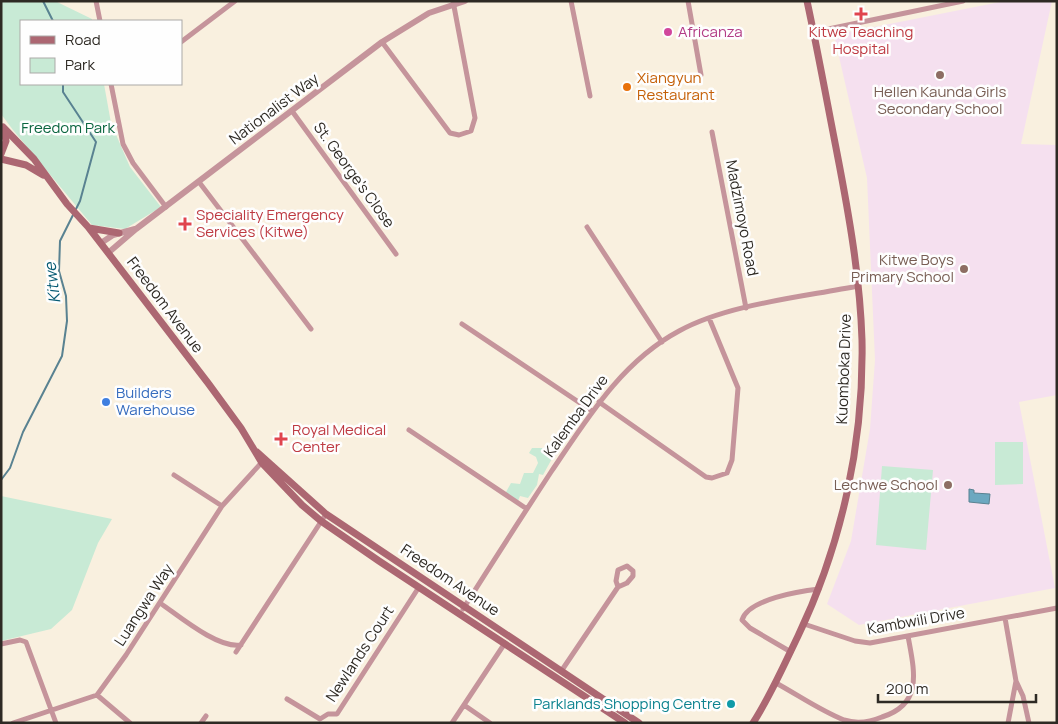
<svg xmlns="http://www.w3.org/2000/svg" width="1058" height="724" viewBox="0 0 1058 724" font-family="Manrope,sans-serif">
  <rect width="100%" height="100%" fill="#f9f0df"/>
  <path fill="#f5e0ef" d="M1005,1H1052L1021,144L1057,145V395L1019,402L1055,588L859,625L827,604L851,541L870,429L875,360L867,178L834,35Z"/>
  <path fill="#c8ead5" d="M1,1H55L92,19V21H21V84H104L111,123L130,167L161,207L125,229L92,225L13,130L1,114Z
    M995,442H1023V484L995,485Z
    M532,448H544L554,455L543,475L539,474L537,485L528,498L520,496L518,501L506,492L511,483L520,484L524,473H533L538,463L536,457L529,453Z
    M882,466L933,470L926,550L876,545Z
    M1,496L112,519L98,543L72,610L51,629L1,641Z"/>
  <path fill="#6ca8c0" stroke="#598291" d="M969,489L974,490V493L990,494L989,504L969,502Z"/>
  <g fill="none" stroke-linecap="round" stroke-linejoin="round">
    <path stroke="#598291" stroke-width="2" d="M43,1L53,21
      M1,480L10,468L23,432L62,356L67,321L66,296L59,271L60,241L80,201L96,142L63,92V84"/>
    <path stroke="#c5949b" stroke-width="5" d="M96,1L100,21
      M571,1L590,96
      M688,1L701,75
      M814,32L963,1
      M181,42L235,1
      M382,42L450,133L459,135L471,131L475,118L453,1
      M111,84L123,144L133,163L166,207
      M292,111L396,254
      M712,132L746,308
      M199,182L311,329
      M587,227L662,342
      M462,324L592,411
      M599,402L706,477L712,478L727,473L732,460L738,388L709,318
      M409,430L527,509
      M174,475L222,506
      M627,566L633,571V576L627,583L618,587L616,581L618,570Z
      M160,603C179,616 218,649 241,645
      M463,609C492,563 521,518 551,472C587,419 621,362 679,331C728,304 803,297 858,286
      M1005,618L1016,681L1008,723
      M804,624L855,641L870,643L1057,608
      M1,644L20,640L26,642L56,723
      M236,652L326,514
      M791,652L750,628L742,620C748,599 801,591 819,589
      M562,670L618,587
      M1016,681L1023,696L1029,723
      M776,683C798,695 821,711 844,720C857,724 870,722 882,717C924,704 914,670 908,636
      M97,695L130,723
      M287,699L320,719L328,714H337L419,587
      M464,705L490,723
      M13,723L97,695L126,655L222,506L263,461
      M201,723L206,716
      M452,723L505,643"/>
    <path stroke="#c5949b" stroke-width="6" d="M101,243L113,235L135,229
      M108,253L136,229L382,42L429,13L465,1"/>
    <path stroke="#ac6772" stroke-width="7" d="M3,127L34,159L67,204L89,228L208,383L241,428L262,463L302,505L321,521L379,561L625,723
      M1,154L6,141L4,130
      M1,159L26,165L43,175
      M89,228L119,233
      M257,452L326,514L639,723
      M753,723C771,695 784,665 798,636C842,544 864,442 862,340C860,277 849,215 837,153C827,102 818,52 807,1"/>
  </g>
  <g fill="#e0444e" stroke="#fefefe" stroke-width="2">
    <path d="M858.5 6.5h5v5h5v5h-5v5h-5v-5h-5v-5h5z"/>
    <path d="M182.5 216.5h5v5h5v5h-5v5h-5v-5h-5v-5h5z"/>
    <path d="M278.5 431.5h5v5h5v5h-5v5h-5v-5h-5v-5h5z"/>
  </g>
  <circle fill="#d1479c" stroke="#fefefe" stroke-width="2" cx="668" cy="32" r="5"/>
  <g fill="#8d6e63" stroke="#fefefe" stroke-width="2">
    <circle cx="940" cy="75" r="5"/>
    <circle cx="964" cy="269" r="5"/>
    <circle cx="948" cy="485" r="5"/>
  </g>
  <circle fill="#e8710a" stroke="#fefefe" stroke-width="2" cx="627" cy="87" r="5"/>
  <circle fill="#3f7fe0" stroke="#fefefe" stroke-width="2" cx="106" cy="402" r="5"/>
  <circle fill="#0f9aa8" stroke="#fefefe" stroke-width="2" cx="731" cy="704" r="5"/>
  <g text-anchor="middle" stroke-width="5" stroke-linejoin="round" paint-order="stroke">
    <g font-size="15" fill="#b23c85" stroke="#fefefe" text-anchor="start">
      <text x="678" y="37">Africanza</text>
    </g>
    <g font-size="15" fill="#be3a42" stroke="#fefefe" text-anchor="start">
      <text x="861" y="37" text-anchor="middle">Kitwe Teaching<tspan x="861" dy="17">Hospital</tspan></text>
      <text x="196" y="220">Speciality Emergency<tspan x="196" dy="17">Services (Kitwe)</tspan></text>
      <text x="292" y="435">Royal Medical<tspan x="292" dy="17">Center</tspan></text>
    </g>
    <g font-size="15" fill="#c56008" stroke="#fefefe" text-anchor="start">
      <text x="637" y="83">Xiangyun<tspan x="637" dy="17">Restaurant</tspan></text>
    </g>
    <g font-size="15" fill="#785e54" stroke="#fefefe" text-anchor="end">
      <text x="940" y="97" text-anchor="middle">Hellen Kaunda Girls<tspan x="940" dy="17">Secondary School</tspan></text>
      <text x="954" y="265">Kitwe Boys<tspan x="954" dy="17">Primary School</tspan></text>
      <text x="938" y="490">Lechwe School</text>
    </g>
    <g font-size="15" fill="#2e2a24" stroke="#fefefe">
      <text transform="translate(274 109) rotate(-37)" y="5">Nationalist Way</text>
      <text transform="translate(354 175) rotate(54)" y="5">St. George's Close</text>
      <text transform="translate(742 218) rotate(79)" y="5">Madzimoyo Road</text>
      <text transform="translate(165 305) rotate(53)" y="5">Freedom Avenue</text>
      <text transform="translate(844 369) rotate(-88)" y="5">Kuomboka Drive</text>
      <text transform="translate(576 416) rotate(-54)" y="5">Kalemba Drive</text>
      <text transform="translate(450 580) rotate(34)" y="5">Freedom Avenue</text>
      <text transform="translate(144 605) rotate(-57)" y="5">Luangwa Way</text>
      <text transform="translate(916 621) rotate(-10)" y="5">Kambwili Drive</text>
      <text transform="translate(360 654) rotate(-57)" y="5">Newlands Court</text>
    </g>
    <g font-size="15" fill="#0b6640" stroke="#fefefe">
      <text x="68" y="133">Freedom Park</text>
    </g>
    <g font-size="15" fill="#366cbe" stroke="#fefefe" text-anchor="start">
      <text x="116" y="398">Builders<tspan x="116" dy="17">Warehouse</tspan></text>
    </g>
    <g font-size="15" fill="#0d838f" stroke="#fefefe" text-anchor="end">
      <text x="721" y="709">Parklands Shopping Centre</text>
    </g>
    <g font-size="16" font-style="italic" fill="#065b74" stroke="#fefefe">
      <text transform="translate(52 283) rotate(-97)" y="6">Kitwe</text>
    </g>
  </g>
  <rect width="1058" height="724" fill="none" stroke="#2e2a24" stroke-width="5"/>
  <rect x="20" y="20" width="162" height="65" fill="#fefefe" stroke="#aba9a7"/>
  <rect x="30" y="36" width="25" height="8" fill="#ac6772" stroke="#aba9a7"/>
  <text x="65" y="45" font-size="15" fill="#2e2a24">Road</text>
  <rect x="30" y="58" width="25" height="15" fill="#c8ead5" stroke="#aba9a7"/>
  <text x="65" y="70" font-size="15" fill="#2e2a24">Park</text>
  <path d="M878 694v8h158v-8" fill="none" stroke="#2e2a24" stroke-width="2.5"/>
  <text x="886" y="694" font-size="15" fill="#2e2a24" stroke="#fefefe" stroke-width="4" paint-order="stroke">200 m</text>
</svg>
